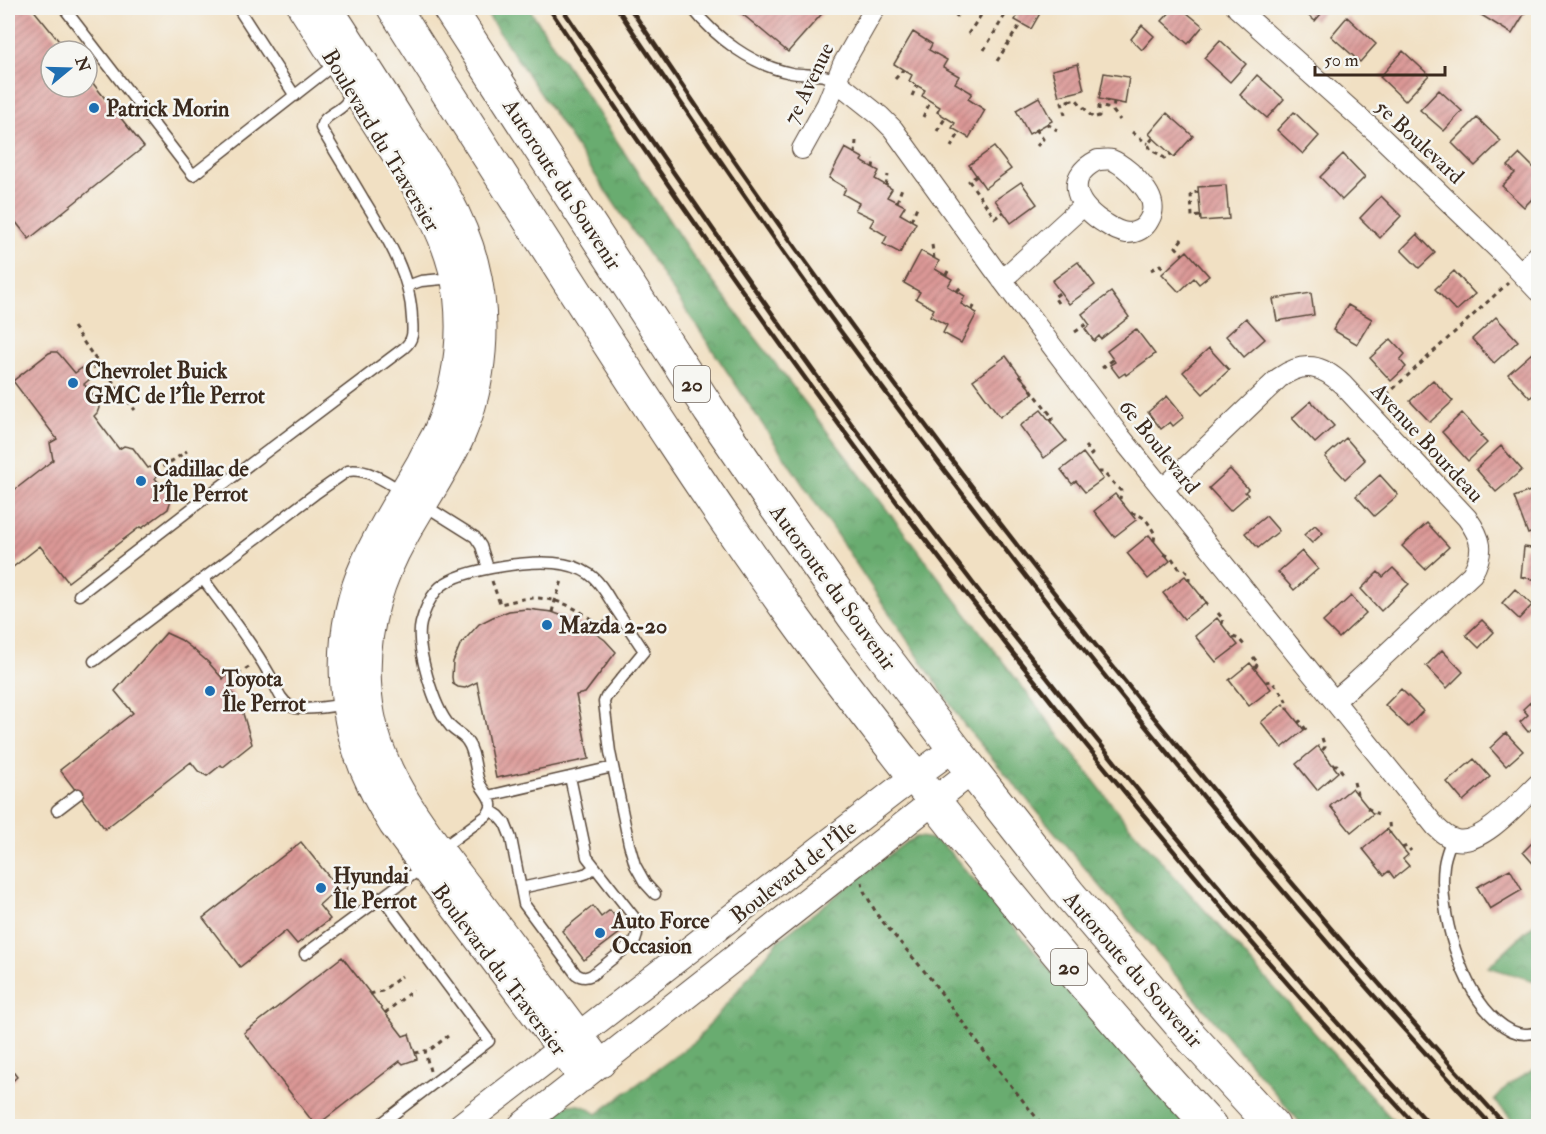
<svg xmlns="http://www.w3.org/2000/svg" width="1546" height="1134" viewBox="0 0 1546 1134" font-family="'IM FELL Double Pica',serif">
  <defs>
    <pattern id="forest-crowns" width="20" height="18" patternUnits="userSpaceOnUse" patternTransform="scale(1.5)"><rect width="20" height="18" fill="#69ac70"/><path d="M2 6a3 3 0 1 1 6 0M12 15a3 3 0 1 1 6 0" fill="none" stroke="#588c5b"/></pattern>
    <pattern id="building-hatch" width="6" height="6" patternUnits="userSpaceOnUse" patternTransform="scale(1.5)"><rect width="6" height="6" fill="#db9896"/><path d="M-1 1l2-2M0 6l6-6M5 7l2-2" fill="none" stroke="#b37c7a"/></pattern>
  </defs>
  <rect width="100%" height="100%" fill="#f6f6f2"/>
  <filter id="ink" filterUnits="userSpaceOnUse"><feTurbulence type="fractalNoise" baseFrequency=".0167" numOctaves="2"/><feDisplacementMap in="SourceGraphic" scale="12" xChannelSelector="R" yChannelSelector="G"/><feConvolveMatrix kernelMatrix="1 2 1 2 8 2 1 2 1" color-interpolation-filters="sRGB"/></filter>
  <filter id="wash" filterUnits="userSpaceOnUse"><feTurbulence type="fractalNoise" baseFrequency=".008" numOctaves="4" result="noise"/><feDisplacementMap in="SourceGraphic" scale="24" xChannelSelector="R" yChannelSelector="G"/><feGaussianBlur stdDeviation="1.35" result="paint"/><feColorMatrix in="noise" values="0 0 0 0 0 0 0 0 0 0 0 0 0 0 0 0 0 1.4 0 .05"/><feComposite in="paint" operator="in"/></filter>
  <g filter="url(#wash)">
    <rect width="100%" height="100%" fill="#f1e0c3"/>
    <path fill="url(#forest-crowns)" stroke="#526b47" stroke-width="1.5" d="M483,8H529L690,252L1124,820L1398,1126H1303L965,726Z
      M917,837C938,838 943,844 956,859L1102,1030L1190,1126H539C561,1109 570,1094 597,1114L697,1040L778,941L877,864L905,843Z
      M1538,920V982L1488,967Z
      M1538,1067V1126H1519L1494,1100L1509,1084Z"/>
    <g id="blocks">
      <path fill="url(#building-hatch)" d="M13,8H32L67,51H51V87H87V76L144,147L29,239L8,212V12Z
        M735,8H827L788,52Z
        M1004,8H1043L1031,29L1015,20L1018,15Z
        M1174,8H1181L1203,26L1188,44L1162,21Z
        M1299,8H1326L1315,21Z
        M1481,8H1528L1512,34L1478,13Z
        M1347,17L1376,44L1360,62L1331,36Z
        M1142,25L1154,36L1142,50L1131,39Z
        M913,32L932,44L929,50L947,60L943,67L959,76L955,83L972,93L968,99L985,110L969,138L952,128L955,123L937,112L940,107L922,96L925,90L909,81L912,75L894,64Z
        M1220,40L1246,64L1230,82L1204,58Z
        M1403,51L1429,75L1405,101L1380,77Z
        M1078,64L1084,90L1059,96L1052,70Z
        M1104,73L1129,77L1125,104L1099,99Z
        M1257,75L1284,99L1267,118L1240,95Z
        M1439,90L1462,111L1444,131L1420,110Z
        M1039,97L1052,121L1029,134L1016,110Z
        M1294,112L1319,136L1303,154L1277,130Z
        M1167,113L1193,136L1174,157L1149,134Z
        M1477,118L1501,141L1475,166L1452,143Z
        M994,147L1011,169L985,188L969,165Z
        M845,148L863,158L861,161L879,171L875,179L892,189L887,197L905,206L900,214L916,223L900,253L883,244L887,236L870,226L874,219L855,210L859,203L843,194L846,188L829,178Z
        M1343,154L1365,177L1342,200L1320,177Z
        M1520,154L1535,169L1538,165V193L1524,207L1502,186L1515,173L1508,166Z
        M1021,182L1037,204L1011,223L995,200Z
        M1226,185L1229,219L1201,221L1198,187Z
        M1381,196L1401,216L1380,238L1360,218Z
        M1417,234L1435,253L1419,268L1401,250Z
        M921,251L939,261L935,269L952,279L948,286L965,296L961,304L977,313L961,343L943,333L947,325L930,316L934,309L916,299L920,292L904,283Z
        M1187,251L1209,276L1199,284L1194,278L1179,292L1162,274Z
        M1078,262L1095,285L1069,304L1052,281Z
        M1454,271L1475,294L1456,311L1435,289Z
        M1111,292L1129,317L1101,339L1099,336L1094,341L1085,329L1090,325L1082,314Z
        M1311,293L1314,315L1277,321L1273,299Z
        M1348,305L1372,319L1357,344L1333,330Z
        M1496,317L1518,341L1494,363L1472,339Z
        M1246,318L1265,339L1244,357L1226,336Z
        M1136,329L1155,354L1126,375L1125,373L1119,377L1110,365L1115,362L1107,351Z
        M1391,339L1405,354L1400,360L1406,367L1391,381L1370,358Z
        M1209,348L1229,370L1203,394L1183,372Z
        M52,352H57L60,355L75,373L82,368L90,379L84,384L98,402L99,408L97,413L94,416L119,449L124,446L133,448L148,468L150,467L153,469L157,476L155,478L171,500L168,509L142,528L140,527L68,582L40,546L8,571V495L53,460L50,443L57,439L13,381L49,353Z
        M1532,353L1538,360V390L1530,398L1508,374Z
        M1006,356L1033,393L1000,417L973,380Z
        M1433,380L1453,401L1430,422L1410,401Z
        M1167,396L1184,417L1173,426L1170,422L1161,429L1148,412Z
        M1311,401L1334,426L1315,443L1292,418Z
        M1041,410L1066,441L1044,458L1020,426Z
        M1462,413L1482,435L1480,436L1487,443L1468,461L1442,432Z
        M1346,438L1365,460L1345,479L1325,457Z
        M1501,446L1522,470L1496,492L1476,469Z
        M1083,453L1103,479L1085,492L1076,481L1072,484L1061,470Z
        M1230,469L1248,489L1245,492L1248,495L1230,511L1209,488Z
        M1380,475L1398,495L1374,516L1356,496Z
        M1538,488V530L1528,534L1514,497Z
        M1115,494L1136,520L1114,537L1094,511Z
        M1266,516L1279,531L1258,548L1245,533Z
        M1427,523L1449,547L1425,569L1402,546Z
        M1315,525L1323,533L1312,543L1304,535Z
        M1149,535L1170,561L1148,579L1127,553Z
        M1524,547L1538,549V580L1521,577Z
        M1302,551L1318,569L1294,590L1278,572Z
        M1393,568L1409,584L1381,611L1361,589L1378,572L1383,577Z
        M1185,576L1206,602L1184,619L1163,593Z
        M1515,589L1532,605L1519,619L1502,603Z
        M1351,596L1366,613L1339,638L1323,622Z
        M527,609L552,612L581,623L605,640L616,652L585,693L576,695L589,759L496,778L477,682L465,688L458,687L453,684L452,677L453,662L460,645L479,624L493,617L509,611Z
        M1217,618L1238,645L1216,662L1195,636Z
        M1482,620L1494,632L1479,648L1466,635Z
        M166,633L181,640L194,650L208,662L223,679L227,674L234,685L229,687L242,710L252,744L223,767L221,765L207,776L198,771L191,762L105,829L60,770L133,713L115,691Z
        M1442,650L1463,672L1447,688L1426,666Z
        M1250,663L1271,689L1249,706L1229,680Z
        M1401,689L1423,711L1408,727L1385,705Z
        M1538,695V723L1528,732L1520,722L1528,715L1523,709Z
        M1283,704L1304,730L1282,748L1261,722Z
        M1506,733L1523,751L1506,766L1490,748Z
        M1318,746L1338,772L1317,790L1296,764Z
        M1474,759L1490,777L1463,801L1447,782Z
        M1352,788L1373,814L1351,832L1330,806Z
        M1387,829L1408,855L1403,859L1409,866L1394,878L1389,871L1384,875L1363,849Z
        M1538,837V869L1523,852Z
        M301,842L338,888L319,905L330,919L297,944L286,931L240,967L203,918Z
        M1510,869L1522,890L1490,909L1477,887Z
        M593,906L601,917L610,910L625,929L584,960L562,931Z
        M342,957L403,1036L409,1034L417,1059L403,1064L400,1061L316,1126L244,1033Z
        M8,1065L17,1077L8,1085Z"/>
    </g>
  </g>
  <g filter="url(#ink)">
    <use href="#blocks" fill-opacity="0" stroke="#564537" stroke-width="1.5"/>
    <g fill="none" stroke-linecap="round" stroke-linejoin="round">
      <defs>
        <path id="service" d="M64,8L193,175L336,63
          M238,8L295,96
          M692,8C716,38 752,65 791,73C806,76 823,72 836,81
          M407,286L421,281L453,278
          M424,505L475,537L481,546L488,568
          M79,595L217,489L404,348C414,340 413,331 412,319C411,275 386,236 364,200C350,176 335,152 321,128C322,116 337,113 345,104C348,101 349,95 351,91
          M94,661L203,579
          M345,704C334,706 299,712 290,706C280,700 277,689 272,679C252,643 227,611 203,579L315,494L348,471C367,468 387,482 403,492
          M488,796L613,767
          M57,810L78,794
          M490,810L499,816L505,823L511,838L524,904L576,974C582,978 586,978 592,975L635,941C639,932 637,926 634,917L587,857L570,777
          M1452,838C1449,847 1445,856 1444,865C1438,911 1461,990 1497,1021C1504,1027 1514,1034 1525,1034C1529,1034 1534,1033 1538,1032
          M441,849L486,816C489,812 492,809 491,804C490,797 483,790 480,784C474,770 476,753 467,741C462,734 455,732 450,726C434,708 415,646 421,623C424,612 430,598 437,590C455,569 527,561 554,563C566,564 579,567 589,574C600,581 607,595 614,606C624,621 634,636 644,651L606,697L604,702L610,752L629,844L635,865L645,883L655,894
          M521,888L581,875L587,873L595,867
          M305,954L423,867
          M378,1126L489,1041L382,897"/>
        <path id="minor" d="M1237,8L1379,135L1499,250L1538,291
          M836,81L880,116L893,129L994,269L1119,435L1436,827C1442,833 1448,838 1456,840C1482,846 1520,801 1538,784
          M802,149L827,104L843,64L875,8
          M1098,160C1103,160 1108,159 1112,160C1120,163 1125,168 1131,173C1143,185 1160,202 1149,220C1145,228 1137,233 1127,233C1120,232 1112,228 1106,224C1078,208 1061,178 1098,160Z
          M1521,272L1538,255
          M1002,280L1083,206
          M1164,488L1279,378C1304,360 1322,365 1343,385L1467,518C1482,539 1485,551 1472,574L1354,684L1334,701"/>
        <path id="tertiary" d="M301,8C327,48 353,89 379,130C412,181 450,235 457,297C462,343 455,388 437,430C432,441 425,451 420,462C401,495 380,527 365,561C333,631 336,716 370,785C376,799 384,812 392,825L582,1079
          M330,8C356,48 382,88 407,129C434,171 462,213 475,262C490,320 485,382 461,438C446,472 423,504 405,537C373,593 360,652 372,716C384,785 442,850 483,905C523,958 562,1011 602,1064
          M461,1126L895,791L954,748
          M521,1126L972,771"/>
        <path id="trunk" d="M394,8C448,94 504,180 559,266C634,383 710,501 791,614C837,678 886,740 935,802C1023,913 1113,1022 1210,1126
          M449,8L710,411L773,503L857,621L954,748L1069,894L1192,1038L1273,1126"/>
      </defs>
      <use href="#service" stroke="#564537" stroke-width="13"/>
      <use href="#minor" stroke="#564537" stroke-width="22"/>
      <use href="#tertiary" stroke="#564537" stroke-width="28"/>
      <use href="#trunk" stroke="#564537" stroke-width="35"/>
      <path stroke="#564537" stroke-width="3" stroke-dasharray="4.5 4.5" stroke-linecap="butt" d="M956,17L962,8
        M968,34L986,8
        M984,50L1008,10
        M997,61L1021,23
        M895,79L903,70
        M912,96L917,85
        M1069,101L1076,99L1093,118L1099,116V106L1107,108V101
        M1114,102L1113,111L1120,120
        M1065,115L1062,102L1069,101L1067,94
        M923,117L930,102
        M1047,124L1057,130
        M1036,129L1043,139L1037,146
        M937,131L946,117
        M1132,132L1148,144
        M1153,138L1148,144L1151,150L1159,154L1164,158L1171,154
        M951,147L960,132
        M855,154L856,141
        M873,168L874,159
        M977,176L969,181L995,218L1003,212
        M886,186L888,175
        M1199,192L1191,193L1192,217L1201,216
        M897,202L902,188
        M911,220L917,207
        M1182,239L1176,247L1183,255
        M932,245L934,258
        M1151,270L1160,265L1166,270
        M946,275L950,267
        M957,291L963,285
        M1058,303L1054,297L1061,292
        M972,310L976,303
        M73,327L99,364
        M1075,332L1088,323
        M1102,368L1114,359
        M85,373L99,364L135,410
        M1020,375L1053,418L1050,421
        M1380,401L1508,283
        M1085,446L1092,454L1087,458
        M155,472L187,451
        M1098,472H1103L1121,491L1120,499
        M1131,513C1146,516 1147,521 1155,534L1154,541
        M1164,554L1171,557L1179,568L1185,570L1189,575V581
        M492,581L500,604C511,602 523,598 534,598C559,598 581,610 600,626L607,620
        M1200,595L1208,605
        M552,612L555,601L563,578
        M1218,613L1223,619L1222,624
        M1233,637L1239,639L1244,645
        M1253,657L1258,663L1255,668
        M230,679L249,667
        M1266,682L1271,681C1278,689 1289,699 1287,710
        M1298,723L1300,721L1307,731
        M1322,738L1325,747L1322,751
        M1333,765H1337L1343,773
        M1354,782L1357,794
        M1367,808L1378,814
        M1389,823L1390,834
        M1402,848L1407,846L1411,851
        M862,882L864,891L878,916L930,978L986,1054L1043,1126
        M332,894L336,898L365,875
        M341,894L348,905
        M370,994L382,991L402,976
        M385,1013L413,990
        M415,1053L425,1051
        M430,1071L425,1051L431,1049L448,1036"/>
      <use href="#service" stroke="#fff" stroke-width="10"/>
      <use href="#minor" stroke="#fff" stroke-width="20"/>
      <use href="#tertiary" stroke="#fff" stroke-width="26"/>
      <use href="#trunk" stroke="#fff" stroke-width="33"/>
      <path stroke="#3b2a1e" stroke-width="4.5" d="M549,8C809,402 1095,780 1416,1126
        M562,8C653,144 746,279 842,411C884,469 928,525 972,582C1117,770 1270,952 1431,1126
        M617,8C688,114 760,221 836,325C1040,603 1257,873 1492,1126
        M630,8C893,402 1187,776 1506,1126"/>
    </g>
  </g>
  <g fill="#1f6fb2" stroke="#f6f6f2" stroke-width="2">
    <circle cx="94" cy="108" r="6"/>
    <circle cx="73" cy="383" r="6"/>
    <circle cx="141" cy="481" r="6"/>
    <circle cx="547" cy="625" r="6"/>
    <circle cx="210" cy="691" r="6"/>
    <circle cx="321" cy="888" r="6"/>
    <circle cx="600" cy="933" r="6"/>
  </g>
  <g text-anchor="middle" stroke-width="5" stroke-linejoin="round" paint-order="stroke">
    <g fill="#f6f6f2" stroke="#73675e" stroke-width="1.5">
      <rect x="674" y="366" width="36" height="36" rx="4.5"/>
      <rect x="1051" y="949" width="36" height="36" rx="4.5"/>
    </g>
    <g font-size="21" font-weight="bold" fill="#3b2a1e">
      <text x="692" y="391">20</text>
      <text x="1069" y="974">20</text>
    </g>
    <g font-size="22" fill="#3b2a1e" stroke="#f6f6f2">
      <text transform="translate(808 83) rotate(-64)" y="8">7e Avenue</text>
      <text transform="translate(382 140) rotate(59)" y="8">Boulevard du Traversier</text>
      <text transform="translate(1420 141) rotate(43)" y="8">5e Boulevard</text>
      <text transform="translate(563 184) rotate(57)" y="8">Autoroute du Souvenir</text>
      <text transform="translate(1428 442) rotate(47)" y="8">Avenue Bourdeau</text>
      <text transform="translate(1160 446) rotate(51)" y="8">6e Boulevard</text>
      <text transform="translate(834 587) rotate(54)" y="8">Autoroute du Souvenir</text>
      <text transform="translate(793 871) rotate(-38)" y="8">Boulevard de l'Île</text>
      <text transform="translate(500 969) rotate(53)" y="8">Boulevard du Traversier</text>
      <text transform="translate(1134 969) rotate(49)" y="8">Autoroute du Souvenir</text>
    </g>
    <g font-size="22" font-weight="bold" fill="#3b2a1e" stroke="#f6f6f2" text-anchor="start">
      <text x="106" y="116">Patrick Morin</text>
      <text x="85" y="378">Chevrolet Buick<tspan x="85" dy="25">GMC de l'Île Perrot</tspan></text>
      <text x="153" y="476">Cadillac de<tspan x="153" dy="25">l'Île Perrot</tspan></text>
      <text x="559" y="633">Mazda 2-20</text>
      <text x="222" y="686">Toyota<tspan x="222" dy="25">Île Perrot</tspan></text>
      <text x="333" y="883">Hyundai<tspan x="333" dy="25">Île Perrot</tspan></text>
      <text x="612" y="928">Auto Force<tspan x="612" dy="25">Occasion</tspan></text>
    </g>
  </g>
  <rect width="1546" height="1134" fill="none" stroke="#f6f6f2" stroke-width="30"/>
  <g transform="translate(69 69) rotate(71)"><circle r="28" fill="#f6f6f2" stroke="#aba49d" stroke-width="1.5"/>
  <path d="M0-4.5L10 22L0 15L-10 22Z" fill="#1f6fb2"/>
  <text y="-9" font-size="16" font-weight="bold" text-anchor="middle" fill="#3b2a1e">N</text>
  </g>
  <path d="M1315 66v9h130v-9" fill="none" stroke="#3b2a1e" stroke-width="3"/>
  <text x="1324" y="66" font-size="18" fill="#3b2a1e" stroke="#f6f6f2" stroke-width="4.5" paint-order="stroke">50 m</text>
</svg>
